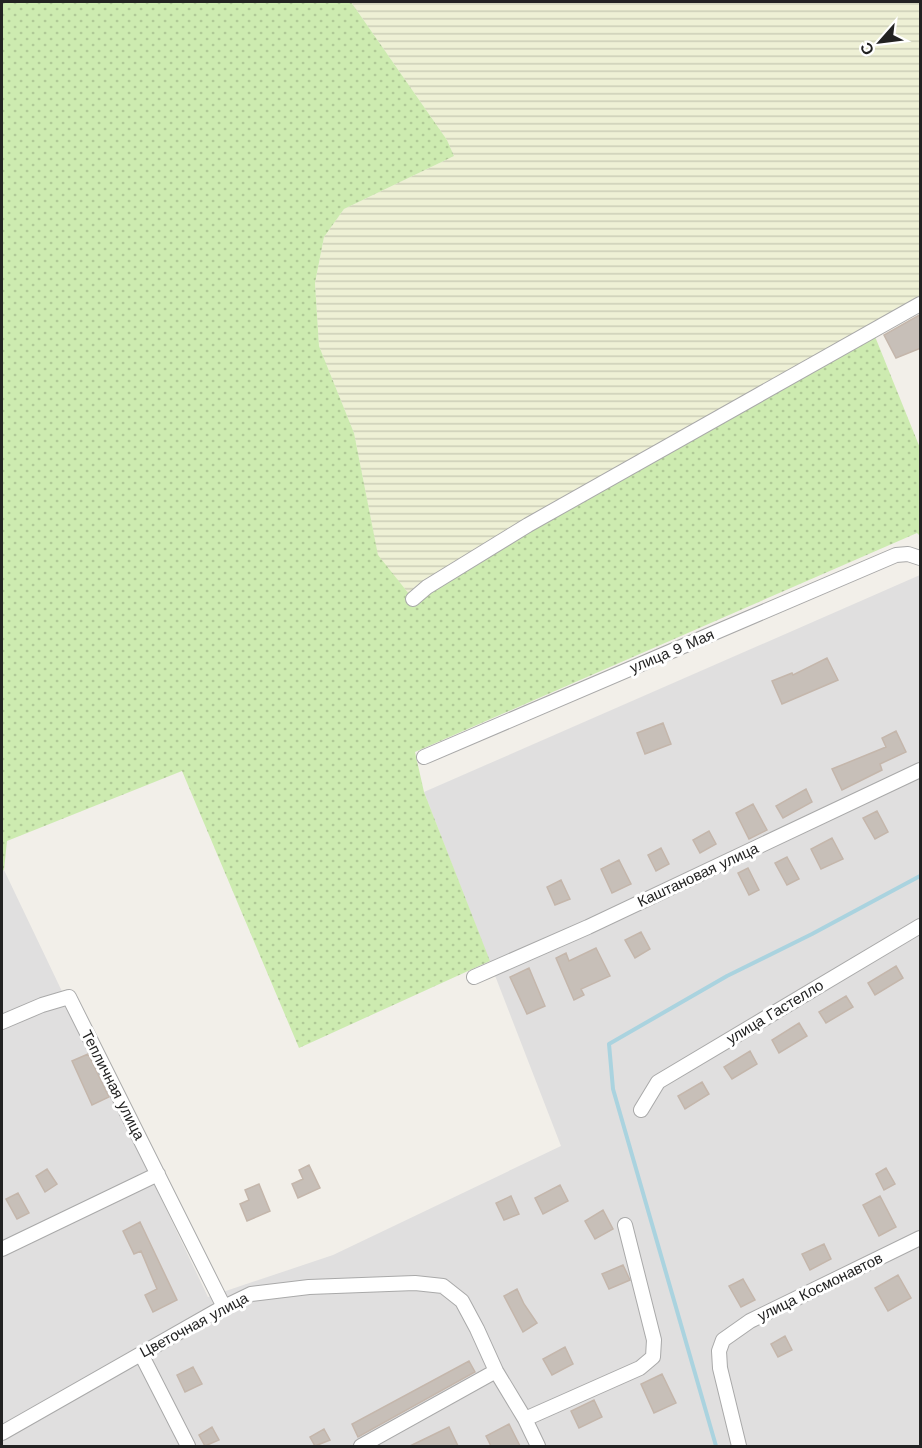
<svg xmlns="http://www.w3.org/2000/svg" width="922" height="1448" viewBox="0 0 922 1448" font-family="'Work Sans',sans-serif">
  <defs>
    <pattern id="farmland-rules" width="6" height="5" patternUnits="userSpaceOnUse" patternTransform="scale(1.5)"><rect width="6" height="5" fill="#eef0d5"/><path d="M0 2.5h6" fill="none" stroke="#ccceb7"/></pattern>
    <pattern id="grass-dots" width="8" height="8" patternUnits="userSpaceOnUse" patternTransform="scale(1.5)"><rect width="8" height="8" fill="#cdebb0"/><path d="M2 2h.1M6 6h.1" fill="none" stroke="#b0c997" stroke-width="1.8" stroke-linecap="round"/></pattern>
  </defs>
  <rect width="100%" height="100%" fill="#f2efe9"/>
  <path fill="#e0dfdf" d="M920,575V1446H2V871L4,870L208,1297L333,1255L561,1146L424,792Z"/>
  <path fill="url(#farmland-rules)" d="M351,2H920V308L413,599L378,556L354,433L319,346L315,283L324,237L344,209L454,156L447,140Z"/>
  <path fill="url(#grass-dots)" d="M2,2H351L447,140L454,156L344,209L324,237L315,283L319,346L354,433L378,555L413,599L874,334L920,448V536L917,533L415,752L424,792L490,961L299,1048L182,771L7,841L4,870L2,871Z"/>
  <g fill="none" stroke-linecap="round" stroke-linejoin="round">
    <path stroke="#aad3df" stroke-width="4" d="M716,1446L613,1089L609,1044L727,976L812,934L920,876"/>
  </g>
  <path fill="#c7bfb8" stroke="#c4b6ab" stroke-width="1.5" d="M921,314V348L896,358L884,335Z
    M827,658L838,680L782,704L772,681L792,673L793,675Z
    M663,723L671,744L645,754L637,733Z
    M896,731L906,752L880,764L882,770L842,790L832,769L886,747L882,738Z
    M806,789L812,802L783,818L776,806Z
    M753,804L767,830L749,839L736,813Z
    M877,811L888,832L875,839L863,818Z
    M709,831L716,844L700,853L693,840Z
    M832,838L843,859L821,869L811,849Z
    M661,848L669,864L656,871L648,855Z
    M787,857L799,879L787,885L775,863Z
    M619,860L631,884L612,893L601,869Z
    M748,868L759,890L749,895L738,873Z
    M561,880L570,899L555,905L547,887Z
    M641,932L650,949L635,958L625,940Z
    M596,948L610,976L581,989L584,995L574,1000L556,958L566,953L569,961Z
    M896,966L903,978L875,995L868,983Z
    M529,968L545,1006L527,1014L510,977Z
    M846,996L853,1007L826,1023L819,1012Z
    M799,1023L807,1036L779,1053L772,1040Z
    M750,1051L757,1064L732,1079L724,1067Z
    M88,1054L109,1097L92,1105L72,1061Z
    M702,1082L709,1094L685,1109L678,1096Z
    M309,1165L320,1188L298,1198L292,1184L303,1179L299,1170Z
    M886,1168L895,1184L884,1190L876,1174Z
    M47,1169L57,1184L45,1192L36,1176Z
    M259,1184L270,1211L247,1221L240,1204L249,1200L245,1190Z
    M560,1185L568,1201L543,1214L535,1198Z
    M18,1193L29,1213L17,1219L6,1199Z
    M511,1196L519,1214L504,1220L496,1203Z
    M880,1196L896,1227L879,1236L863,1205Z
    M603,1210L613,1229L595,1239L585,1221Z
    M140,1222L177,1300L153,1312L145,1295L157,1289L141,1251L134,1254L123,1231Z
    M824,1244L831,1259L810,1270L802,1254Z
    M623,1265L630,1280L609,1289L602,1274Z
    M898,1275L911,1298L888,1311L875,1288Z
    M743,1279L755,1300L741,1307L729,1286Z
    M517,1289L524,1304L537,1323L523,1332L504,1296Z
    M785,1336L792,1350L778,1357L771,1344Z
    M565,1347L573,1364L552,1375L543,1359Z
    M469,1361L475,1372L358,1437L352,1424Z
    M193,1367L202,1384L185,1392L177,1375Z
    M662,1374L676,1403L654,1413L641,1384Z
    M594,1400L602,1417L579,1428L571,1411Z
    M509,1424L520,1446H491L486,1436Z
    M212,1427L219,1440L205,1446L199,1435Z
    M449,1427L458,1446H410Z
    M324,1429L330,1440L315,1446L310,1437Z"/>
  <g fill="none" stroke-linecap="round" stroke-linejoin="round">
    <defs>
      <path id="minor" d="M413,599L427,587L528,525L920,304
        M424,757L896,555L908,554L920,558
        M474,977L588,927L920,770
        M2,1022L42,1005L69,997L224,1307
        M641,1110L658,1082L920,926
        M2,1249L158,1174
        M141,1354L188,1446
        M525,1419L640,1368L653,1357L654,1340L625,1225
        M2,1433L218,1310L251,1294L309,1287L415,1283L443,1286L462,1301L477,1329L496,1371L525,1419L538,1446
        M361,1446L496,1371
        M739,1446L720,1368L719,1351L723,1340L750,1321L920,1238"/>
    </defs>
    <use href="#minor" stroke="#a9a9a9" stroke-width="16"/>
    <use href="#minor" stroke="#fff" stroke-width="14"/>
  </g>
  <g text-anchor="middle" stroke-width="6" stroke-linejoin="round" paint-order="stroke">
    <g font-size="15" fill="#222" stroke="#fff">
      <text transform="translate(672 651) rotate(-23)" y="5">улица 9 Мая</text>
      <text transform="translate(698 875) rotate(-25)" y="5">Каштановая улица</text>
      <text transform="translate(775 1012) rotate(-31)" y="5">улица Гастелло</text>
      <text transform="translate(113 1085) rotate(63)" y="5">Тепличная улица</text>
      <text transform="translate(820 1287) rotate(-26)" y="5">улица Космонавтов</text>
      <text transform="translate(194 1325) rotate(-28)" y="5">Цветочная улица</text>
    </g>
  </g>
  <rect width="922" height="1448" fill="none" stroke="#222222" stroke-width="6"/>
  <g transform="translate(880 42) rotate(242)" stroke="#ffffff" stroke-width="4.5" paint-order="stroke">
  <path d="M0-4.5L10 22L0 15L-10 22Z" fill="#222222"/>
  <text y="-9" font-size="16" font-weight="bold" text-anchor="middle" fill="#222222">С</text>
  </g>
</svg>
